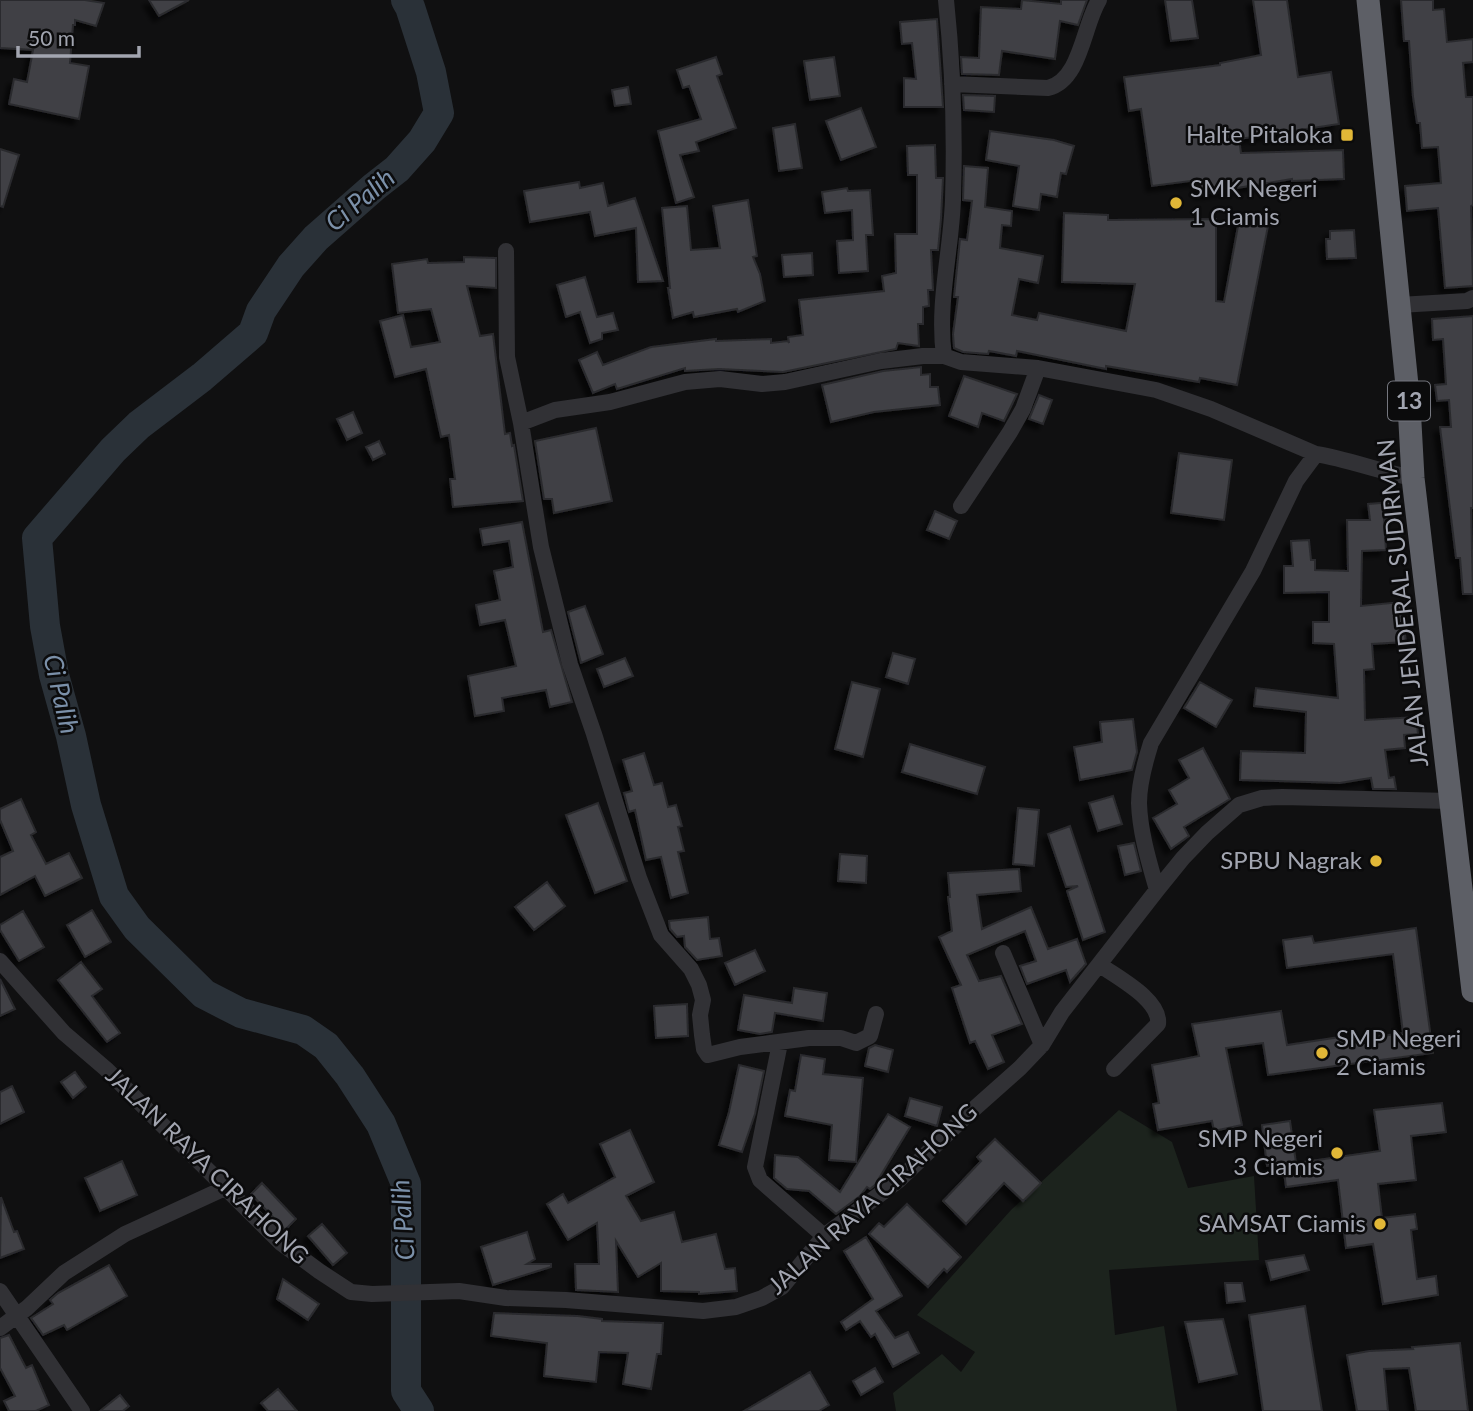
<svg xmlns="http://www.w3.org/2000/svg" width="1473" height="1411" viewBox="0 0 1473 1411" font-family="Lato,sans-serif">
  <defs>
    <filter id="shadow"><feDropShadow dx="-5.5" dy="5.5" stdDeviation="2" flood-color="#0009"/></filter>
  </defs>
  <rect width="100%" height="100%" fill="#101011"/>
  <path fill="#1c231d" d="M1119,1110L1172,1142L1188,1188L1254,1176L1259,1260L1109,1270L1115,1335L1164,1326L1177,1411H896L893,1393L942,1354L961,1372L975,1352L917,1315L1011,1210Z"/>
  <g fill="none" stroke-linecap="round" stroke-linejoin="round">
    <path stroke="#2a3138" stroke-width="30" d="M406,0L410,7L431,72L439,113L422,141L397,169L374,187L316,238L291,266L261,311L253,333L202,377L139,425L113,450L37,538L45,626L54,675L71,736L86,805L114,896L137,928L204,994L241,1013L303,1030L326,1046L350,1076L381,1124L406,1184V1391L419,1411"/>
  </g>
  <path fill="#3f4044" stroke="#2a2a2d" stroke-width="2" filter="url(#shadow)" d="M0,0H85L104,3L96,26L75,20V25H73L70,63L89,66L79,119L9,104L14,79L27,82L33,50L0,48Z
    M149,0H189L159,16Z
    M1022,0L1061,4V0H1087L1078,25L1060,21L1055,59L1002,51L999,75L962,74L961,57L979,58L981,7L1021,9Z
    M1165,0H1192L1198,38L1171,41Z
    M1253,0H1287L1298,77L1331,72L1339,124L1239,139L1241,153L1343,150L1344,179L1292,181V179L1200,194L1198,180L1152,186L1141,109L1129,111L1124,77L1220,65V63L1261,55Z
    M1401,0H1433V10L1444,9L1447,42L1473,39V62L1463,63L1466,97H1473V205L1471,206L1473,286L1445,288L1438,208L1407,211L1405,186L1441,183L1438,147L1422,148L1420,123H1417L1413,97L1409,41H1404Z
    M937,19L943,107H904V78L916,79L912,43L902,44L900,22Z
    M716,57L722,74L717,76L736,128L696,142L699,151L680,155L694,197L676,203L658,131L701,119L689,86L683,88L677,70Z
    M834,57L840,96L810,100L804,61Z
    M628,87L631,104L615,106L612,90Z
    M963,95L995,96L994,112L964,110Z
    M861,108L876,147L841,160L826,121Z
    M795,124L802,168L779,171L773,128Z
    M990,131L1054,140L1074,146L1066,174L1061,173L1057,197L1041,194L1039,210L1013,206L1019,166L986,160Z
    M935,145L936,178H943L941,219L938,250H931L933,290H928L929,306L923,307V324H918L919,346L898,343L896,349L783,372L719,369L685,371V368L617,389L615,384L593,393L579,360L597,352L603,365L651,347L716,339V341L771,339V343L788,341L789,343L788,337L803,335L799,300L884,291L882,276L896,273L895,234H917V175H908L907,146Z
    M0,149L19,155L3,207L0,206Z
    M964,166L988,168L985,207L1012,211L1011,226L1002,225L1000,248L1043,256L1038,283L1019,279L1012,315L1037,320L1039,313L1126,331L1135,284L1062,282L1064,213L1108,215V220L1216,219V301L1224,302L1240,215L1269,221L1237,385L1200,378L1199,382L1106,366V369L1017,351L1016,356L989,351L988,354L963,352L954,348L953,334L958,297H954L960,239L967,240L972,201L963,200Z
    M579,182L580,188L603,183L608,206L635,198L663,281L638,282L636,228L595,236L590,212L530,222L524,191Z
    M847,188L848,191L870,190L873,235H866L868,271L839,273L837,241L853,240L852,210L825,213L822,192Z
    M748,200L757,256L753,257L760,274L765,301L738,312L737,309L694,317L693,312L673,318L668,288H670L662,208L687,206L691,250L720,248L713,206Z
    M1354,230L1356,258L1327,259L1326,239H1330V231Z
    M812,253L813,275L784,277L782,255Z
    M464,257L496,258V288L467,286L480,336L493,334L505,434L510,433L512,446L514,445L523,501L453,507L450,479H455L449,435L441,437L426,369L395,377L380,321L403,315L411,347L440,342L431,309L398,313L392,264L427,259L428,263L464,262Z
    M585,277L597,317L613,313L618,330L602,333V339L590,343L580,312L566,317L557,285Z
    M1473,316V508H1471L1473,594H1463L1460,558H1456L1440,427H1451L1449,400L1437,401L1435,385L1446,384L1443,339L1433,340L1432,319Z
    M921,367V375L930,374V387H938L940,405L874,412L831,422L822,385L883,371Z
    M964,376L1017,394L1004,421L982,413L978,427L949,416Z
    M1039,395L1052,400L1043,424L1029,419Z
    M353,412L362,433L347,440L337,419Z
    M596,428L612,501L554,513L552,499H544L535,441Z
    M379,441L385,454L373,460L366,447Z
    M1179,453L1232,460L1224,520L1171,513Z
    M1393,502L1395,518L1384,519L1386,550L1362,551L1361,606L1401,602L1406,642L1372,644L1374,669L1364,670L1365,720L1416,717L1418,734L1404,735L1405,748L1385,750L1389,778L1394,777L1396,789H1373L1371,778L1340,783L1240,780L1241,751L1305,753L1306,712L1254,706L1256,688L1338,698L1334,644L1313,643V622H1329V592L1284,593V566H1293L1291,541L1309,540L1311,560H1315V570L1348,571L1347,520H1370L1368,504Z
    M935,511L957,521L949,539L927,530Z
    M522,522L543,632L551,630L572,702L550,707L546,690L502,698L504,711L475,716L468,676L516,666L505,620L480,625L476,605L500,600L494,571L513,567L509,541L483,545L480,529Z
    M585,606L603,654L581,663L568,612Z
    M893,653L915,659L908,684L886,677Z
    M625,658L633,676L604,687L597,669Z
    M852,682L880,689L863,757L835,749Z
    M1200,682L1232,700L1216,727L1184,708Z
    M1133,719L1137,752L1132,770L1080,780L1074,747L1102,742L1100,722Z
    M910,744L985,767L977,794L902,772Z
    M1203,748L1230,799L1184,827L1189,836L1171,849L1153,818L1177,804L1169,790L1189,778L1179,760Z
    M644,753L654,785L662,783L668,807L676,805L682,826L678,827L684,851L678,852L688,893L671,898L661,857L646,860L635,810L629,812L624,793L632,791L623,760Z
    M1113,796L1122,824L1098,831L1089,803Z
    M21,799L36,832L31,835L46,864L69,853L82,878L45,896L35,876L0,895V857L13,851L0,820V809Z
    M598,803L627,881L595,893L566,815Z
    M1018,808L1039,810L1034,866L1013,864Z
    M1070,826L1105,932L1083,940L1067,891L1078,886L1066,887L1048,834Z
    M1134,843L1141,871L1125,875L1118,846Z
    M840,854L867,856L866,883L838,881Z
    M1019,869L1021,891L977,895L982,929L1031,907L1048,949L1077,939L1086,964L1070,982L1066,970L1027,984L1020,966L1036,961L1025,931L967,955L979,981L1001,976L1022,1024L992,1035L1004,1062L988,1069L975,1041L970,1043L952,988L961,985L939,937L952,931L948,897H950L948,873Z
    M547,882L565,906L534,930L515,907Z
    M92,910L111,942L85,957L67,925Z
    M23,911L44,947L19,961L0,930V925Z
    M708,917L710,939L719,938L722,956L697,960L685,947L684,936L677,937L670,929L669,921Z
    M1416,928L1433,1053L1268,1075L1263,1043L1226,1048L1242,1125L1214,1131L1212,1121L1158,1130L1153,1104L1159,1103L1152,1065L1199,1056L1192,1024L1281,1011L1287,1045L1340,1037V1042L1403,1033L1393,954L1287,968L1283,940L1312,936L1314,943Z
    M755,950L765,971L735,985L725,963Z
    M81,962L102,989L92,996L120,1033L107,1042L58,980Z
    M0,979L15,1009L0,1016Z
    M794,988L827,993L823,1021L775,1013L772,1032L760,1034L738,1030L744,995L792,1003Z
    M687,1004L688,1036L656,1038L654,1006Z
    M875,1045L893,1050L888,1072L865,1066L869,1048Z
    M801,1055L825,1059L823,1074L863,1078L856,1162L829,1160L832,1125L785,1116L790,1090L795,1091Z
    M739,1065L764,1071L755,1114L742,1152L719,1145L729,1112Z
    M75,1072L86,1087L73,1098L61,1082Z
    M12,1086L24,1112L0,1124V1092Z
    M910,1098L942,1107L937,1126L905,1116Z
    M1442,1103L1446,1132L1411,1136L1416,1180L1378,1184L1382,1218L1415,1214L1417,1229L1411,1230L1417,1279L1436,1276L1438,1295L1383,1304L1373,1244L1346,1248L1338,1180L1286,1187L1283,1164L1267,1166L1262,1125L1290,1121L1296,1163L1380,1151L1374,1110Z
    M888,1114L910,1127L875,1185L870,1189L867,1187L860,1196L836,1214L809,1191L787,1189L774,1178L775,1155L798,1157L840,1192Z
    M630,1130L654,1182L626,1196L641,1221L674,1212L682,1242L716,1234L725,1269L735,1268L737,1291L699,1294V1292L661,1291V1263L638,1277L616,1241L618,1292L576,1290L575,1264H599L597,1223L568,1240L547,1204L563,1194L568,1203L615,1177L600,1144Z
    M995,1139L1041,1183L1023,1201L1004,1183L966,1224L943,1201L981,1161L977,1157Z
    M122,1161L137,1195L100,1211L85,1178Z
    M262,1183L296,1219L285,1230L251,1194Z
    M1,1197L14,1232L17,1231L24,1249L0,1258Z
    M907,1204L961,1257L947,1272L944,1269L928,1287L869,1234L879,1223L884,1227Z
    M322,1224L347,1253L333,1265L308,1236Z
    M527,1232L535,1259L527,1264H551V1267L493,1285L481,1247Z
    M866,1237L902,1296L876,1311L895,1338L908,1332L919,1353L893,1367L875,1334L871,1337L860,1321L846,1330L841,1322L873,1299L844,1251Z
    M1304,1255L1309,1270L1271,1280L1266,1261Z
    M109,1265L127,1296L67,1330L64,1325L43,1335L31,1318L53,1304L50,1300L58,1293Z
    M283,1279L319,1304L308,1320L277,1299Z
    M1225,1283H1242L1245,1301L1227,1303Z
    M1305,1306L1322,1411H1263L1249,1315Z
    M494,1313L578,1316L602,1319V1321L663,1323L661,1354H657L651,1389L623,1384L628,1353L599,1352L596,1382L544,1376L547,1343L491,1336Z
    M1223,1319L1237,1374L1199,1382L1185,1322Z
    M9,1335L26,1368L32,1365L49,1405L36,1411H9L4,1401L15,1396L0,1368V1338Z
    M1460,1343L1468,1411H1416L1409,1368L1384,1369L1388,1411H1357L1347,1355L1369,1351L1413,1349L1412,1347Z
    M875,1368L883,1382L861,1395L853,1381Z
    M810,1372L829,1405L819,1411H744Z
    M278,1389L297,1411H268L261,1403Z
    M120,1395L129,1406L123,1411H100Z"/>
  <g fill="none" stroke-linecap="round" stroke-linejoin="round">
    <path stroke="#313135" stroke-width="16" d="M946,0C953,66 955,134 953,200C951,252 937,304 944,356L961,362L1038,368L1156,390L1211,409L1316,454C1348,459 1380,472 1413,478
      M952,84L1048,88C1081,80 1083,26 1099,0
      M506,251L507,357L521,423L541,547L570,664L594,734L639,878L661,935L691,969L699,985L703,1000L700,1015L702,1035L704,1049L708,1055L740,1047L809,1038H841L856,1043L870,1036L876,1014
      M1399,305L1467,301L1473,298
      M521,423L555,410L610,402L685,382L720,379L762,384L785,382L881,361L923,356H944
      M961,506L1010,432L1023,409L1038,368
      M1157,890C1149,862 1140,833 1139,803C1139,783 1145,762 1151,743L1253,571L1296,481L1316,454
      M1003,953L1042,1045
      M0,961L64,1033L106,1069L281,1243L319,1271L351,1292L372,1294L459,1291L506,1298L566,1300L703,1311L736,1307L762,1298L782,1287L824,1236L899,1180L966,1116L1020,1068L1042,1045L1062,1012L1157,890L1183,858L1207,833L1239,805L1262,798L1282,797L1450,801
      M1100,965C1118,978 1161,1000 1158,1024L1114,1069
      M780,1043L755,1167L760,1180L824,1236
      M0,1291L82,1411
      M0,1328L27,1308L64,1273L125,1234L225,1188"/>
    <path stroke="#5d5f66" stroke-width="23" d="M1368,0L1409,405L1413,478L1473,991"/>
  </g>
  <g fill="#e1b737" stroke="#0b0b0c" stroke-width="2.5">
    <rect x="1340" y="128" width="14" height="14" rx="3.5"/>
    <circle cx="1176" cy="203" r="7"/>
    <circle cx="1376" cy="861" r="7"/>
    <circle cx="1322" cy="1053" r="7"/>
    <circle cx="1337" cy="1153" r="7"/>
    <circle cx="1380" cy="1224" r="7"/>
  </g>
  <g text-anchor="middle" stroke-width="5" stroke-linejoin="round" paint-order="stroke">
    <rect fill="#0b0b0c" stroke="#75777f" stroke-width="2" x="1388" y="381.5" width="42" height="39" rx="5"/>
    <g font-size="23" font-weight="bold" fill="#a2a5b0">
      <text x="1409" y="409">13</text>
    </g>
    <g font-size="24" fill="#a2a5b0" stroke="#0b0b0c" text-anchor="end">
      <text x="1333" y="143">Halte Pitaloka</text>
      <text x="1190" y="197" text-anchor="start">SMK Negeri<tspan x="1190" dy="28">1 Ciamis</tspan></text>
      <text x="1362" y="869">SPBU Nagrak</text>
      <text x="1336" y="1047" text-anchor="start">SMP Negeri<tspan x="1336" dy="28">2 Ciamis</tspan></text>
      <text x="1323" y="1147">SMP Negeri<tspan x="1323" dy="28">3 Ciamis</tspan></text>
      <text x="1366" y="1232">SAMSAT Ciamis</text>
    </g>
    <g font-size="24" fill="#a2a5b0" stroke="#0b0b0c">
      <text transform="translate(1403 603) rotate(-96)" y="8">JALAN JENDERAL SUDIRMAN</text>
      <text transform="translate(207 1166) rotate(44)" y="8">JALAN RAYA CIRAHONG</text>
      <text transform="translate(873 1199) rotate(-42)" y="8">JALAN RAYA CIRAHONG</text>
    </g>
    <g font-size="26" font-style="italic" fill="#7b90a9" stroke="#0b0b0c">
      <text transform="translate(360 200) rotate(-40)" y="9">Ci Palih</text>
      <text transform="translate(61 694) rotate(77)" y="9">Ci Palih</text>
      <text transform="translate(403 1220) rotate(-94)" y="9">Ci Palih</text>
    </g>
  </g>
  <path d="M18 46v10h121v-10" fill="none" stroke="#a2a5b0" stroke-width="3.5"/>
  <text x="28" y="46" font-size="21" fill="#a2a5b0" stroke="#0b0b0c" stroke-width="5" paint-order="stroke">50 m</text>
</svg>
